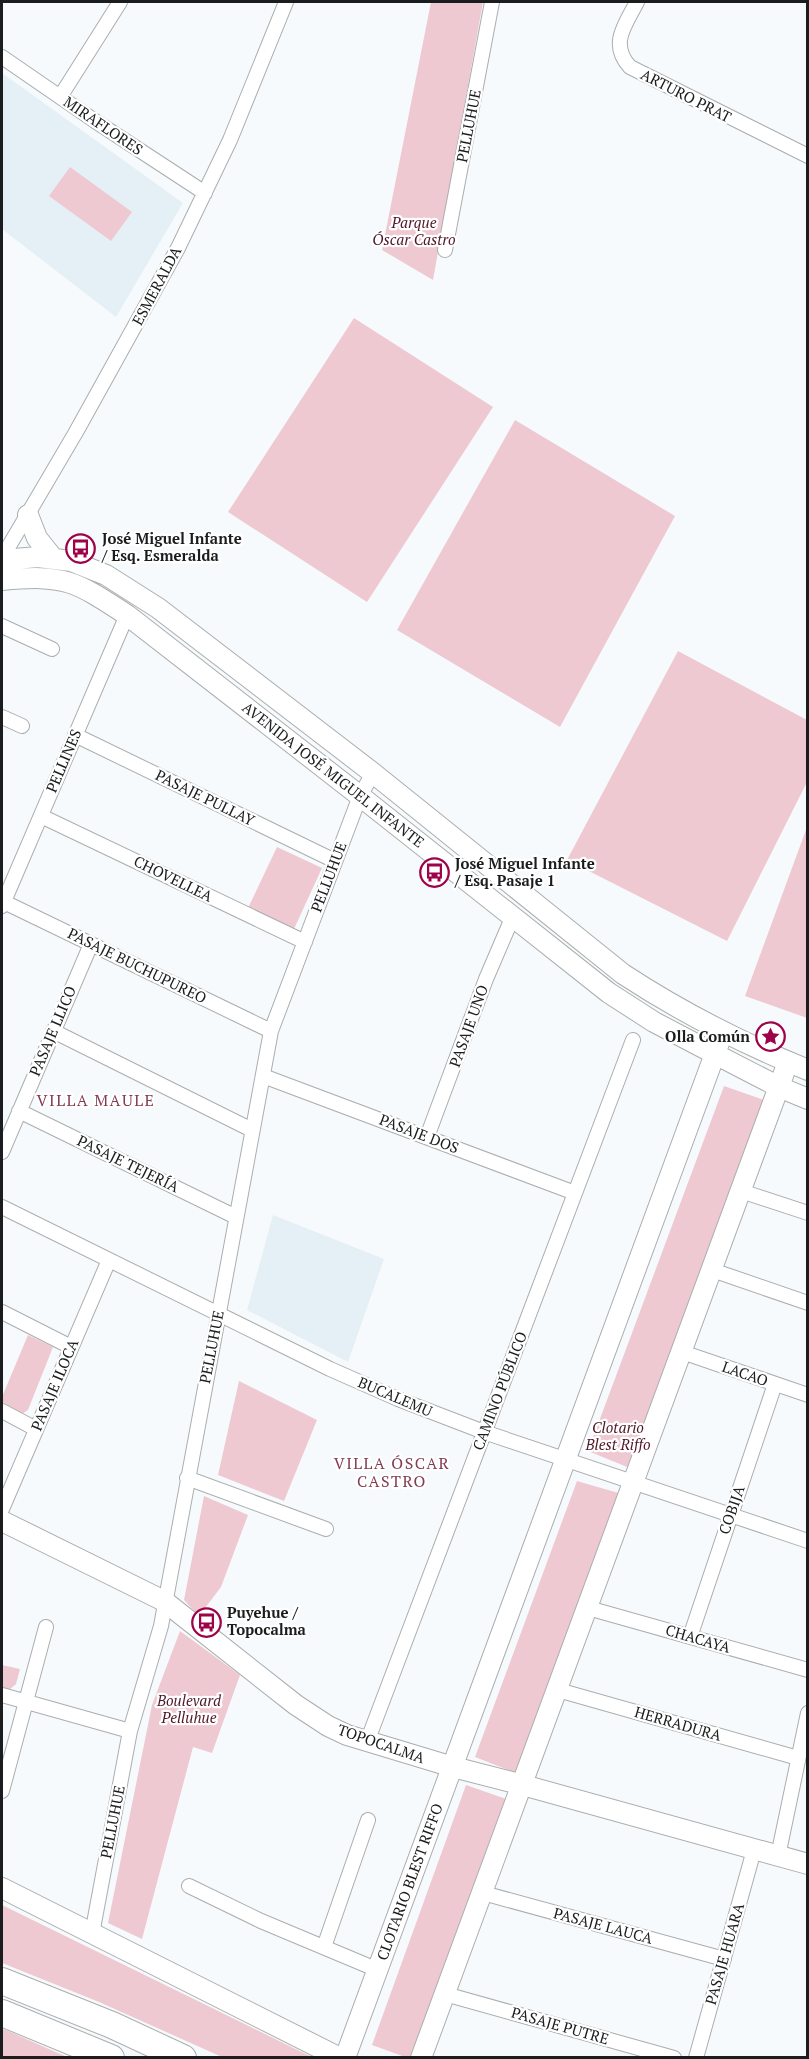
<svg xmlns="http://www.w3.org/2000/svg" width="809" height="2059" viewBox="0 0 809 2059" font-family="'PT Serif',serif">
  <rect width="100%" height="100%" fill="#f7fafc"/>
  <path fill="#e4f0f5" d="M2,73L183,203L116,317L2,229Z
    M273,1215L384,1259L348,1362L247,1310Z"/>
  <path fill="#efc9d1" d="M431,2H483L433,280L382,250Z
    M70,167L132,212L111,241L49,196Z
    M354,318L493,407L367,602L228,512Z
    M515,420L675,516L560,727L397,630Z
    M678,651L807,720V782L727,941L567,860Z
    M807,827L808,1018H807L745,996Z
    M277,847L322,868L294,929L248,908Z
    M724,1086L764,1100L632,1469L588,1451Z
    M28,1335L53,1347L28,1410L22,1414L2,1402V1397Z
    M239,1381L317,1420L284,1501L218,1475Z
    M577,1481L622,1494L518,1774L475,1757Z
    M204,1496L248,1515L221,1587L199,1616L184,1600Z
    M180,1631L240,1675L212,1753L193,1747L142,1939L108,1923L152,1705Z
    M2,1665L20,1669L16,1684L9,1690L2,1688Z
    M466,1785L509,1800L413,2057H405L372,2045Z
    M2,1905L312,2057H222L99,2002L2,1963Z
    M2,2029L6,2030L67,2057H2Z"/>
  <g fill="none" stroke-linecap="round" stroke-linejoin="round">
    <defs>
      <path id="street" d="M637,2C625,25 609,44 630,67L808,156
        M2,57L95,121L205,193
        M60,97L120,2
        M445,250L492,2
        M2,558L76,432L178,248L230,140L286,2
        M2,626L52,649
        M2,717L22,726
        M75,735L335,861
        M41,816L305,942
        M2,901L271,1031
        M2,906L127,615
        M53,1031L252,1130
        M263,1076L575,1193
        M19,1111L236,1217
        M427,1137L486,979L513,916
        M2,1152L91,944
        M741,1191L808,1213
        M2,1207L330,1369L398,1399L484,1432L808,1541
        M712,1270L808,1303
        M2,1312L71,1347
        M682,1352L808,1395
        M2,1411L36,1429
        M187,1478L326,1529
        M2,1509L109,1260
        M588,1608L808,1670
        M690,1637L775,1384
        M558,1690L798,1758
        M2,1695L130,1731
        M367,1742L633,1040
        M2,1791L46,1627
        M778,1856L808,1713
        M189,1886L261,1921L378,1970
        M483,1893L724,1959
        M92,1934L130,1731L161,1626L271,1031L360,796L373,773
        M324,1947L368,1820
        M445,1994L674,2058
        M696,2058L754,1850"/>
      <path id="secondary" d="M28,515L37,538L53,558
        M2,560L38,557L71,561L106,575L158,608L373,773L623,974C681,1012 744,1044 808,1070
        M2,580C65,574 75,581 127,615L360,796L609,993L654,1022L715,1054L779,1087L808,1099
        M2,1521L164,1601L296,1705L328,1726L347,1735L453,1767L523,1785L808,1864
        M2,1888L340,2058
        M345,2058L723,1032
        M421,2058L788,1062"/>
      <path id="highway" d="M2,1981L112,2025L183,2058
        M2,2013L111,2058"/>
    </defs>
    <use href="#street" stroke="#aaaeaf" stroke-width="16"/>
    <use href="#secondary" stroke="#aaaeaf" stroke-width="22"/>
    <use href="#highway" stroke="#aaaeaf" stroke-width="28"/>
    <use href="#street" stroke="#fff" stroke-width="14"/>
    <use href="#secondary" stroke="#fff" stroke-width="20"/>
    <use href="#highway" stroke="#fff" stroke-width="26"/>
  </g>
  <defs>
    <symbol id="bus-ring" viewBox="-11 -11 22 22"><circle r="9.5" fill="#fff" stroke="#9e0249" stroke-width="1.5"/><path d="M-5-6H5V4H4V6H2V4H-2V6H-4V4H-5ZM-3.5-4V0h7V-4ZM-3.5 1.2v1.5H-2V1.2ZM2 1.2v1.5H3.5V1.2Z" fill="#9e0249"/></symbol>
    <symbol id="sight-ring" viewBox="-11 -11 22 22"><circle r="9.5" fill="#fff" stroke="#9e0249" stroke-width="1.5"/><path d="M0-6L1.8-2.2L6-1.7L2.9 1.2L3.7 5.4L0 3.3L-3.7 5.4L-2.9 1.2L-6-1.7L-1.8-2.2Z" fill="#9e0249"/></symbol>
  </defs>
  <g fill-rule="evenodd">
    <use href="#bus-ring" x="64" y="532" width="33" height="33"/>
    <use href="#bus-ring" x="418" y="856" width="33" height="33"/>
    <use href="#sight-ring" x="754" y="1020" width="33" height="33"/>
    <use href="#bus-ring" x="190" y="1606" width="33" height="33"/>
  </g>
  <g text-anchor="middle" stroke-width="4.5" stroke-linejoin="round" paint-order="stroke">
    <g font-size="15" fill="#1b1c1d" stroke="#fff">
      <text transform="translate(686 96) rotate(27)" y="5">ARTURO PRAT</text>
      <text transform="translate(103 126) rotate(34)" y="5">MIRAFLORES</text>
      <text transform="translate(469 126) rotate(-79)" y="5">PELLUHUE</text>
      <text transform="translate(157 286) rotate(-62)" y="5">ESMERALDA</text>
      <text transform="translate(64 761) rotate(-67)" y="5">PELLINES</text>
      <text transform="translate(333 775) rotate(38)" y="5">AVENIDA JOSÉ MIGUEL INFANTE</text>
      <text transform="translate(205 798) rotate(26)" y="5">PASAJE PULLAY</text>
      <text transform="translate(329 877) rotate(-69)" y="5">PELLUHUE</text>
      <text transform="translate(173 879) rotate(26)" y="5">CHOVELLEA</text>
      <text transform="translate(137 966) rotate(26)" y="5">PASAJE BUCHUPUREO</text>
      <text transform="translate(469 1026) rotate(-70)" y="5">PASAJE UNO</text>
      <text transform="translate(53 1031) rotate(-67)" y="5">PASAJE LLICO</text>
      <text transform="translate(419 1134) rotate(21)" y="5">PASAJE DOS</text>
      <text transform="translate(128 1164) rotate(26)" y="5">PASAJE TEJERÍA</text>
      <text transform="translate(212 1347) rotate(-79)" y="5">PELLUHUE</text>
      <text transform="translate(745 1374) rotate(19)" y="5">LACAO</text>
      <text transform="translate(55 1385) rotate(-67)" y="5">PASAJE ILOCA</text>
      <text transform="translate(500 1391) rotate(-69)" y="5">CAMINO PÚBLICO</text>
      <text transform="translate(395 1397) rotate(23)" y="5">BUCALEMU</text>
      <text transform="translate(732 1510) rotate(-71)" y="5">COBIJA</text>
      <text transform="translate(698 1639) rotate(16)" y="5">CHACAYA</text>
      <text transform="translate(678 1724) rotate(16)" y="5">HERRADURA</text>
      <text transform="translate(381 1744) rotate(19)" y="5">TOPOCALMA</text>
      <text transform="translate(113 1822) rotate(-79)" y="5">PELLUHUE</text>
      <text transform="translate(410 1882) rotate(-70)" y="5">CLOTARIO BLEST RIFFO</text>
      <text transform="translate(603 1926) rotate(15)" y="5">PASAJE LAUCA</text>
      <text transform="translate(725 1954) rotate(-74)" y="5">PASAJE HUARA</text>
      <text transform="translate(560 2026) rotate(16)" y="5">PASAJE PUTRE</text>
    </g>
    <g font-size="15" font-style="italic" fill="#4f1829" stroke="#fff">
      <text x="414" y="228">Parque<tspan x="414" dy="17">Óscar Castro</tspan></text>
      <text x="618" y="1433">Clotario<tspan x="618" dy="17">Blest Riffo</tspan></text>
      <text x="189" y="1706">Boulevard<tspan x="189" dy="17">Pelluhue</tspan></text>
    </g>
    <g font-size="15" font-weight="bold" fill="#1b1c1d" stroke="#fff" text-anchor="start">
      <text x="102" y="544">José Miguel Infante<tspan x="102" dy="17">/ Esq. Esmeralda</tspan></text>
      <text x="455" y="869">José Miguel Infante<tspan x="455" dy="17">/ Esq. Pasaje 1</tspan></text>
      <text x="750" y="1042" text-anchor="end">Olla Común</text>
      <text x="227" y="1618">Puyehue /<tspan x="227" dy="17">Topocalma</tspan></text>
    </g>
    <g font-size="16" letter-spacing="1.5" fill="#833c50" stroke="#fff">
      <text x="96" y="1106">VILLA MAULE</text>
      <text x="392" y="1469">VILLA ÓSCAR<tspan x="392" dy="18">CASTRO</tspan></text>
    </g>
  </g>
  <rect width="809" height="2059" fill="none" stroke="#1b1c1d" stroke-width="6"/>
</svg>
